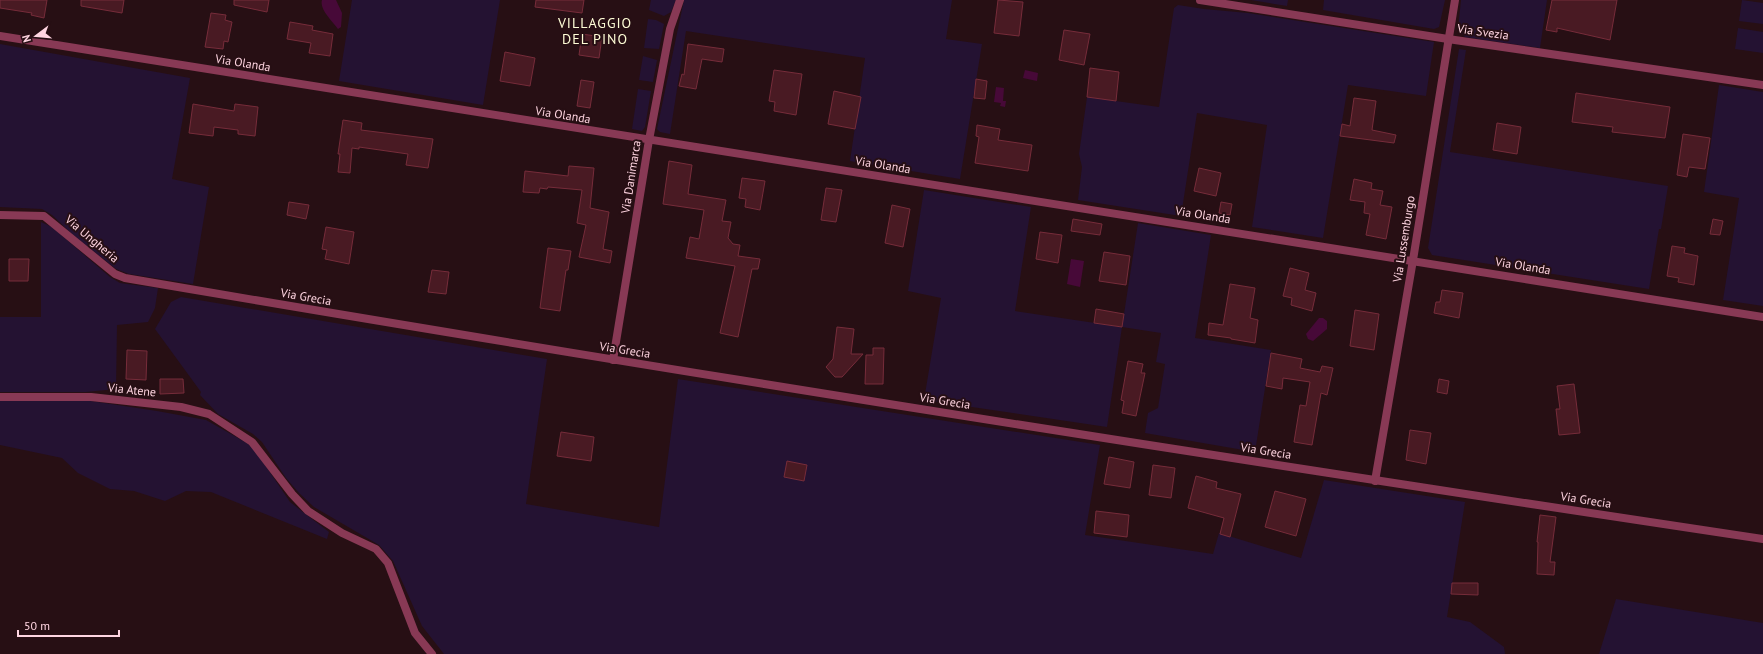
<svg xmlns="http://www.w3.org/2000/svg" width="1763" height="654" viewBox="0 0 1763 654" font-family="'PT Sans',sans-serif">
  <rect width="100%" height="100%" fill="#270f14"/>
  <path fill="#241232" d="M352,0H500L483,105L339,81Z
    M651,0H676L671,12L664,16L649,10Z
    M684,0H952L946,39L982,44L960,179L850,161L865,58L686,31L670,134L660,132L657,129Z
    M1251,0H1288L1287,6Z
    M1324,0H1445L1439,27L1434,29L1323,10Z
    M1461,0H1547L1540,48L1465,37L1458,29Z
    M1742,0L1763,3V24L1739,21Z
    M1178,5L1204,9L1248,13L1434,42L1426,96L1348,85L1323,238L1252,227L1267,125L1197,113L1181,216L1078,200L1082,167L1079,154L1087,97L1159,107L1174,8Z
    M648,19L656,20L664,24L659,49L644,48Z
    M1738,28L1763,32V53L1735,49Z
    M0,44L190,78L172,179L209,187L193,284L129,274L116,269L73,235L52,215L42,209L0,207Z
    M1459,49L1466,50L1450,152L1668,186L1661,229H1659L1649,289L1432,255L1428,248Z
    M643,56L657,60L653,82L639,80Z
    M1719,85L1763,92V306L1723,300L1739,198L1704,192Z
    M638,89L651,91L645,127L642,131L632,129Z
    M924,190L1031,207L1015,311L1122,327L1138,223L1211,235L1195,338L1271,350L1255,452L1145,433L1148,413L1158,408L1165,364L1156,362L1161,333L1122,327L1107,427L924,400L941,298L908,291Z
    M41,222L52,227L110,277L120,283L158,288L155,308L148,322L117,325L116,389L86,392H0V317H41Z
    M181,297L547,359L526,504L659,527L678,379L1100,445L1085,535L1213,554L1219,533L1301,558L1324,480L1465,502L1447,617L1470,622L1504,647L1505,654H444L422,626L393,561L379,545L314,507L299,493L286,478L262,442L253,434L218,414L200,395L201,392L155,329L171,302Z
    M0,400L91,401L157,411L206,420L247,443L255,450L290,502L329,532L327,539L211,492L186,491L165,501L134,491L110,489L78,473L62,458L0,445Z
    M1616,599L1763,623V654H1599Z"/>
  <path fill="#470938" d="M322,0H336L342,13L341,27L338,29C332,21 319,9 322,0Z
    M1025,70L1038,73L1037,81L1023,78Z
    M996,87L1004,88L1003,101H1006L1005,107L1000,106L1001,103L994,102Z
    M1071,259L1084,261L1080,287L1067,284Z
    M1319,318H1323L1327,321V329L1313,341L1308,339L1306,334Z"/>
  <path fill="#491a23" stroke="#762c3a" d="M0,0H47L44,18L31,15L32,13L0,8Z
    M81,0H124L122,13L81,6Z
    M234,0H269L267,12L234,5Z
    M536,0H584L582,13L535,7Z
    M998,0L1023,2L1019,36L994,33Z
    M1552,0H1617L1610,40L1557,28V32L1546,30Z
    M211,13L226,15L225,20L232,22L228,42L224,41L223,49L205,47Z
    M290,22L313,26L312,30L333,34L330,56L309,53L311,43L287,39Z
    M1064,30L1090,34L1084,65L1059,60Z
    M582,34L602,37L599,58L579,55Z
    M688,44L724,49L722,62L702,59L696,89L679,86L682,74L684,75Z
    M505,52L535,58L530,86L500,81Z
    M1090,68L1119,72L1116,101L1087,97Z
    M774,70L802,74L796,115L774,111L775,102L769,101Z
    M976,79L987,81L985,99L974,98Z
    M581,80L594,82L590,108L577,106Z
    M834,91L861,97L855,129L828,124Z
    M1576,93L1670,107L1665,138L1612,132L1613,127L1572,122Z
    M1354,98L1376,101L1372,130L1396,135L1394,143L1340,136L1342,124L1350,126Z
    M193,104L234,111L235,104L258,107L255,136L238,134V130L214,127L213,136L189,133Z
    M343,120L362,123L361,130L433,139L428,168L406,165L408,154L359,147V149L352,148L350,173L338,172L340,154H338Z
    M1497,123L1521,127L1517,154L1493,150Z
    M977,125L1000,129L998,140L1032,145L1028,171L975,163L979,137L976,136Z
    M1683,134L1710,138L1705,169L1689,167L1687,177L1677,175Z
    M669,161L692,165L688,194L726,200L722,221L731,222L728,238L733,244L740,245L738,256L760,259L758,269H752L738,337L720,333L735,266L686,258L690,237L699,239L704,210L663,204Z
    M569,166L594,168L590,208L609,212L603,249L612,251L610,263L579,257L586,225L577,223L582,190L548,187L547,189L540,188L539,193L523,192L525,171L568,176Z
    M1199,168L1221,173L1216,196L1194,191Z
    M742,178L765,181L760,210L745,207L746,199L739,198Z
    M1354,179L1372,183L1371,189L1383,191L1380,205L1392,207L1386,239L1366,235L1370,214L1364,213L1365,202L1350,200Z
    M826,188L842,190L836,222L821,220Z
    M289,202L309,205L306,219L287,215Z
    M1221,202L1232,204L1230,215L1219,213Z
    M892,205L910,209L903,247L885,243Z
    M1073,219L1102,224L1100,235L1071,231Z
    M1713,219L1723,221L1720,235L1710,234Z
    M326,227L354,232L349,264L325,259L327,250L322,249Z
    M1040,232L1062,235L1058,263L1036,259Z
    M1672,246L1685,248L1684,253L1698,256L1694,285L1678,282L1679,278L1667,276Z
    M548,248L571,251L568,270H566L560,311L540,308Z
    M1104,252L1130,256L1126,285L1099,281Z
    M9,259H29L28,281H9Z
    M1290,268L1309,273L1305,290L1316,293L1312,311L1291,305L1292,298L1283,296Z
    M432,270L449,272L446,294L428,292Z
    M1230,284L1255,288L1250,318L1258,320L1255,343L1231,339V338L1208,335L1209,323L1223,325Z
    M1442,290L1463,293L1459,318L1434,313L1436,302H1440Z
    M1096,309L1124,314L1122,327L1094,323Z
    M1355,310L1379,314L1374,350L1350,346Z
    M837,327L854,329L851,354H863L842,377H835L826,367L833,359Z
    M873,348H884L883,384H865L866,355H873Z
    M127,350L147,351L146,380L126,379Z
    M1271,353L1302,359L1300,368L1320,372L1322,366L1333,368L1327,395L1321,393L1312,445L1294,442L1300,405L1306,406L1310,382L1283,378L1282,389L1266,386Z
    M1128,361L1143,364L1141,373H1145L1136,416L1122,413L1124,401L1121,400Z
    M160,379H183L184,393L160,394Z
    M1439,379L1449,381L1447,394L1437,392Z
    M1574,384L1580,433L1559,435L1556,409H1560L1557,386Z
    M1410,430L1431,433L1426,464L1406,460Z
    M561,432L594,437L591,461L557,456Z
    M1109,457L1134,462L1130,488L1104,484Z
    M787,461L807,465L804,481L784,477Z
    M1153,465L1175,468L1171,498L1149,495Z
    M1196,476L1217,482L1216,488L1241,494L1230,537L1220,534L1224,518L1188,508Z
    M1275,491L1306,499L1296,536L1265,527Z
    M1096,511L1129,515L1127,537L1094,533Z
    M1540,515L1556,517L1550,562H1555L1554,575L1537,574L1538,542H1537Z
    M1452,583H1478V595L1451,594Z"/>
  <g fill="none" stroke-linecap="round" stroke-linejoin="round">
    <path stroke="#883955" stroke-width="8" d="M1200,0L1448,39L1763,85
      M0,36L1763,317
      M0,215L44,216L115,274L125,278C670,371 1216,457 1763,539
      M613,360L649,140L670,29L680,0
      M0,397H91L181,407L209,414L252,442L292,494L308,511L342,533L376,549L388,563L415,633L432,654
      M1375,481L1413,260L1455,0"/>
  </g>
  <g text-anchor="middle" stroke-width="4" stroke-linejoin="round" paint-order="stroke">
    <g font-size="12" fill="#ffd5e1" stroke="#270f14">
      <text transform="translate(1483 32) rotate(8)" y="4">Via Svezia</text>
      <text transform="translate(243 63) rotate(9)" y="4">Via Olanda</text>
      <text transform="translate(563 115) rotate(9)" y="4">Via Olanda</text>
      <text transform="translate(883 165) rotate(9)" y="4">Via Olanda</text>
      <text transform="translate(631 177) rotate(-81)" y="4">Via Danimarca</text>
      <text transform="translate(1203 215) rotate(9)" y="4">Via Olanda</text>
      <text transform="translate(92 239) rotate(40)" y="4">Via Ungheria</text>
      <text transform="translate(1404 239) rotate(-81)" y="4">Via Lussemburgo</text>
      <text transform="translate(1523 266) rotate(9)" y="4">Via Olanda</text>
      <text transform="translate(306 297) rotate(10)" y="4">Via Grecia</text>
      <text transform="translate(625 350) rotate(9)" y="4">Via Grecia</text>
      <text transform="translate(132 390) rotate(6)" y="4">Via Atene</text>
      <text transform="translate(945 401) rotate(9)" y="4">Via Grecia</text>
      <text transform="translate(1266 451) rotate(9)" y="4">Via Grecia</text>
      <text transform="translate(1586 500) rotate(9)" y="4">Via Grecia</text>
    </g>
    <g font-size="14" letter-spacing="1" fill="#fffed7" stroke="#270f14">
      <text x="595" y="28">VILLAGGIO<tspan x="595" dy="16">DEL PINO</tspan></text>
    </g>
  </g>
  <g transform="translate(36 36) rotate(254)" stroke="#270f14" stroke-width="3" paint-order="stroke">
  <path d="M0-3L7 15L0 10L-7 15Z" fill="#ffd5e1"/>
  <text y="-6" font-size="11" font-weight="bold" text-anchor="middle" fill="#ffd5e1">N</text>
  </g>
  <path d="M18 630v6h101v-6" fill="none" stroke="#ffd5e1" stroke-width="2"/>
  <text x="24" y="630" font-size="12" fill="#ffd5e1" stroke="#270f14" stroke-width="3" paint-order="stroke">50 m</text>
</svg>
